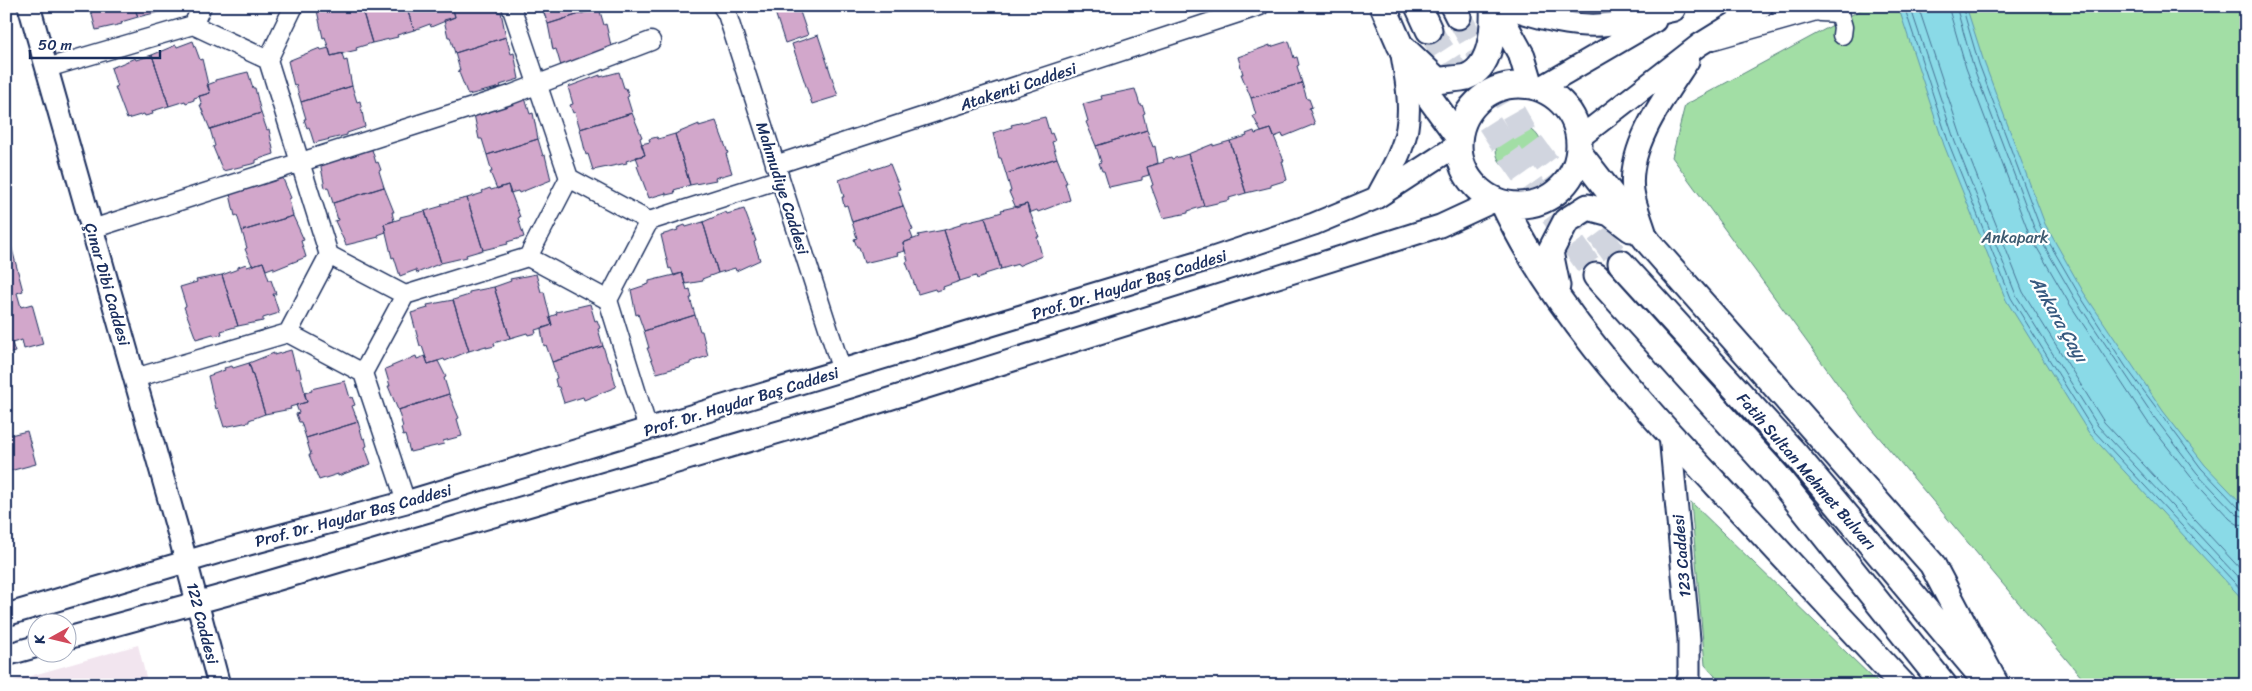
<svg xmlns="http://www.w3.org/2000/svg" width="2252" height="691" viewBox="0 0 2252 691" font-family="Sriracha,sans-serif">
  <rect width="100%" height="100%" fill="#fff"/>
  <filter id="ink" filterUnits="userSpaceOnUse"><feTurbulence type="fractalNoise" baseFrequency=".02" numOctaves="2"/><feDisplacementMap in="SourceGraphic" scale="10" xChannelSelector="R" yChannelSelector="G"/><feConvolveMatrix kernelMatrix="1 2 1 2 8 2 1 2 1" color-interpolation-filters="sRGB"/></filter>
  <g filter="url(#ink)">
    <path fill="#f2e5ef" d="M138,645L148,685H6V683Z"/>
    <path fill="#a2dea5" stroke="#5e8682" d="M1868,6H2246V685H2088L1861,416L1672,157L1685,105Z
      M1496 149a23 23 0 1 1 46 0a23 23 0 1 1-46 0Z
      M1691,502L1880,685H1723L1705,665Z"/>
    <path fill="#8adae7" stroke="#5e96b0" d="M1898,6H1966L1984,62L2045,224L2084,293L2163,411L2205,465L2246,508V603L2089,433L2006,300L1944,145Z"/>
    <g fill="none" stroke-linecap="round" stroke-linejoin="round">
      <path stroke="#477395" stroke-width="1" d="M1904,6L1949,144L2011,298L2093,430L2246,595
        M1910,6L1955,142L2016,295L2098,426L2246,586
        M1918,6L1962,139L2023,292L2104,422L2246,575
        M1948,6L1966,68L2029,234L2069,303L2147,421L2191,477L2230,519L2237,524L2246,525
        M1956,6L1973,66L2035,230L2075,299L2154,417L2197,473L2236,514L2246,517
        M1962,6L1979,64L2040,227L2080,296L2126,367L2201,468L2240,509L2246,511"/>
    </g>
    <path fill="#d2a7cb" stroke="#1b2f5e" d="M87,6H134L138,17L121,22L122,24L96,30L91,11H89Z
      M134,6H172L162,9L163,11L138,17Z
      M316,6H361L372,43L356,48L357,50L331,56L325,37L323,38Z
      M361,6H406L414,30L397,35L398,37L372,43Z
      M406,6H452L455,17L431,27L430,24L414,30Z
      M460,6H496L498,12H501L506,37L455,53L450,37H448L444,20L455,17L453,9Z
      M540,6H598L599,8L548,24L542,8H540Z
      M773,6H798L808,35L785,43Z
      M599,8L604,25L606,24L612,50L561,66L556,49L553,50L548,24Z
      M818,35L838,96L812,104L792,44Z
      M506,37L511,54L514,53L519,79L500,85L501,87L468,95L458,70H460L455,53Z
      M193,41L200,60L202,59L210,93L194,98V100L186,103L185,101L169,106L152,55L176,45L177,47Z
      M1289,41L1294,58L1297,57L1299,65L1297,66L1302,83L1251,98L1241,74H1243L1238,57L1270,45V47Z
      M320,48L321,50L329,48L331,56L342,53L344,61L347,60L352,86L301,102L296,85L294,86L288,61Z
      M152,55L169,106L152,111L153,114L145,116L144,114L127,119L115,87H117L111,68L135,58L136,60Z
      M248,72L253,88H255L261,113L210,129L200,105H202L199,96L210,93L207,85L215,82V80Z
      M619,72L624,88H626L629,96L627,97L632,113L580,129L575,112L573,113L570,105L573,104L568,87L600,75V77Z
      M1302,83L1307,99H1309L1312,107L1309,108L1315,124L1283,137L1282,134L1274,137L1271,129L1261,132L1253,116L1256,115L1251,98Z
      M352,86L357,102L360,101L365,127L347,133V135L314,143L309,127L307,128L304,119H306L301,102Z
      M1135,89L1140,105H1142L1145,113L1143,114L1147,130L1096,146L1086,122L1088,121L1083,104L1102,99L1101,96Z
      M525,98L530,114L533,113L538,139L487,155L482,139H479L474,114Z
      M261,113L267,130L269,129L274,154L256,160V163L223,171L213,147L215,146L210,129Z
      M632,113L642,137L640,138L645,155L626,161L627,163L593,170L588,154L586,155L580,129Z
      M1045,117L1050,134L1052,133L1055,141L1052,142L1057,158L1006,174L1001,158H999L993,133L1012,127L1011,125Z
      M716,121L728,153L726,154L732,173L715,178L716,180L690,185L675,134L699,124V126Z
      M1271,129L1284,161H1282L1287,180L1271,185V187L1246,193L1230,141L1247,136L1246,134L1254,131L1255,134Z
      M1147,130L1153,147L1155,146L1158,163L1147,167L1149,175L1142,177V180L1109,187L1104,171H1102L1099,163L1101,162L1096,146Z
      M675,134L690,185L674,190L675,193L666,195V193L649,198L637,166L639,165L636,157L645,155L641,144L650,142L649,139L657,137L658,139Z
      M538,139L543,156L545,155L551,180L519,193L518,191L510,193L508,185L497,189L490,172H492L487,155Z
      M1230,141L1246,193L1229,198L1230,200L1204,206L1188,154L1213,144V146Z
      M371,146L376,163L378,162L381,170L379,171L384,187L333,203L328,187L325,188L320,162Z
      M1188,154L1204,206L1188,211V213L1163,218L1151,186L1153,185L1147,167L1164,162L1163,160L1171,157L1172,159Z
      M1057,158L1067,183H1065L1070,200L1038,212L1037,210L1029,213L1027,204L1016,208L1009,192L1011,191L1006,174Z
      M890,164L900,189H898L903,206L852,222L847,205L844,206L842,197H844L839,180L871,168L872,170Z
      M281,174L291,198L289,199L293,216L242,231L237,215L235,216L229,190Z
      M508,185L520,217L518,218L524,237L507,242L508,244L483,250L467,198L483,193L482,191L490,188L491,190Z
      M384,187L394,212H392L394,221L384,224L386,232L378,235L379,237L346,245L335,221L338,220L333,203Z
      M467,198L483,250L466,255L467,257L441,263L425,211L442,206L441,204Z
      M1027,204L1039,237H1037L1042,256L1018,266V264L1001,269L985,217L1002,212L1001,210Z
      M903,206L913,230L910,231L913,239L903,243L905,251L897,253L898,255L864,263L859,247H857L854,239L857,238L852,222Z
      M744,209L756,241L754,242L760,260L736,271L735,268L718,273L703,222L726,212L727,214Z
      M425,211L441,263L417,273L416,270L400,276L394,257L392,258L384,224L400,219V217Z
      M293,216L304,240L301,241L306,257L274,270V267L266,270L263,262L252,265L245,249L247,248L242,231Z
      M985,217L1001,269L985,274V276L977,279L976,276L960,281L944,230L960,225V223Z
      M703,222L718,273L702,279L703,281L685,284L682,273L674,276L671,268L669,269L661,235L678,230L677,228L685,225L686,227Z
      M6,226L23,291L17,293L21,307L32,304L43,344L24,349L22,340L12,343L15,352L6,354Z
      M944,230L960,281L943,287L944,289L936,291L935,289L918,294L906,262L908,261L903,243L919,237L918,235Z
      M263,262L269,280H271L276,294H273L279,313L263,318V321L238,326L222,275L238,269V267L246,264L247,267Z
      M682,273L687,290L690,289L692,298H690L695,315L644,331L638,314L636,315L631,290L649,284V281Z
      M536,274L541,292H544L552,325L535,330L536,333L528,335L527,333L510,338L494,287L511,281L510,279Z
      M222,275L238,326L221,331L222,334L214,336L213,334L196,339L184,307L186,306L180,287L197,282L196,280Z
      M494,287L510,338L494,343L495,346L486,348V346L469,351L453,300L469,295V292Z
      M453,300L469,351L445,361L444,359L428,364L422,346H420L411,313L428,308L427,305Z
      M590,304L595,321L597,320L600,328L598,329L603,346L552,362L546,345L544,346L541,329L552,325L549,317L557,314L556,312Z
      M695,315L700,331H702L708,356L690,362V364L657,373L647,348H649L644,331Z
      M603,346L608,362H610L616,387L584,400L583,397L564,403L559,387H557L555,379L557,378L552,362Z
      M291,350L296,369L299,368L307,402L290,407L291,409L265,414L249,363L274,353V355Z
      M416,356L417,359L425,356L428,364L438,361L446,377L444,378L449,394L398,410L388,386H390L385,369Z
      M249,363L265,414L249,420V422L224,427L218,408L216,409L208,376L225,370L224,368L232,366L233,368Z
      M345,381L350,398L352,397L355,405L352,406L358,422L306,438L301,422H299L296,414L299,413L296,405L307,402L304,393L312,391L311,389Z
      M449,394L459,418L457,419L462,436L443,441L444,444L410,452L405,435L403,436L401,428L403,427L398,410Z
      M358,422L363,439L365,438L367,446L365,447L371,464L338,476V474L319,480L309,455H311L306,438Z
      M27,431L36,464L6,472V436Z"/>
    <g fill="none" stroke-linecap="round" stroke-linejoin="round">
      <path stroke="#d1d5df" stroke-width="25" stroke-dasharray="25 12" stroke-linecap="butt" d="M1458,16L1527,137L1621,263
        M1429,30L1509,153L1596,276"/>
      <defs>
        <path id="minor" d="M511,6L569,178
          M722,6L727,14L842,371
          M1820,12L1839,13L1843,27L1842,35
          M193,25L202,6
          M1714,40L1834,6
          M268,60L294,6
          M47,68L193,25L268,60L329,255L288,333
          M775,165L1260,6
          M92,229L510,95L651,41
          M329,255L405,295
          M528,257L569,178L649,221
          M608,300L648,429
          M363,373L405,295L528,257L608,300L649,221L780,179
          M135,378L288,333L363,373L406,502"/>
        <path id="major" d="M29,6L181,542L219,685
          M1502,6C1537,17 1573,29 1611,24C1632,21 1653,15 1674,10
          M1540,88L1655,21
          M1578,139L1699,45L1762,6
          M1378,195C1389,174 1403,152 1407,128C1411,104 1406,79 1402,55
          M1646,235C1642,221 1635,206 1633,191C1627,147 1665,96 1688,61
          M1670,435L1689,639V677L1686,685
          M6,615L219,552L406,502L1213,258L1314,224L1376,198L1459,144
          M68,638L228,594L857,409L1440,226L1494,201
          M6,655L38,646"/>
        <path id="highway" d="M1383,6L1400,45L1424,90L1459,138
          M1418,6L1429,30
          M1453,6L1458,16
          M1495,7L1522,56L1531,86
          M1400,45L1438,81C1447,79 1458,79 1466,77C1492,68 1494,28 1493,6
          M1459 145a60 60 0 1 1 120 0a60 60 0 1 1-120 0Z
          M1579,153L1649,243L1932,564L1996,685
          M1503,203C1553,310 1637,399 1717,485C1779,552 1841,618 1903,685
          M1621,263L1796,455L1977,671
          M1596,276L1777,476L1944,685
          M1557,286L1550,252L1566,221L1588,207L1610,213L1631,229"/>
      </defs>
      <use href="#minor" stroke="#1b2f5e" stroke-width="21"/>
      <use href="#major" stroke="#1b2f5e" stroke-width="25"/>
      <use href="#highway" stroke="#1b2f5e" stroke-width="29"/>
      <use href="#minor" stroke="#fff" stroke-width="18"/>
      <use href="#major" stroke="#fff" stroke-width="21"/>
      <use href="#highway" stroke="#fff" stroke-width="25"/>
    </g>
  </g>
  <g text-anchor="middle" stroke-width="4.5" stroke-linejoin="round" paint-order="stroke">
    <g font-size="16" fill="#1b2f5e" stroke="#fff">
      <text transform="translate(1018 86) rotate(-18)" y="6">Atakenti Caddesi</text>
      <text transform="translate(783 188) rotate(72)" y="6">Mahmudiye Caddesi</text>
      <text transform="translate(108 284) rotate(74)" y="6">Çınar Dibi Caddesi</text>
      <text transform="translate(1129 284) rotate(-17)" y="6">Prof. Dr. Haydar Baş Caddesi</text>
      <text transform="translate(741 401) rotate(-17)" y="6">Prof. Dr. Haydar Baş Caddesi</text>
      <text transform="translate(1807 471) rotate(49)" y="6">Fatih Sultan Mehmet Bulvarı</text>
      <text transform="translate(353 515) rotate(-15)" y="6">Prof. Dr. Haydar Baş Caddesi</text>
      <text transform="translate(1681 556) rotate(-95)" y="6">123 Caddesi</text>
      <text transform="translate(203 623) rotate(75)" y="6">122 Caddesi</text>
    </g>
    <g font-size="16" fill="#3d5b70" stroke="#fff">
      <text x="2015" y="243">Ankapark</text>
    </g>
    <g font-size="18" font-style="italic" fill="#375a80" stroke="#fff">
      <text transform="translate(2059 319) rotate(60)" y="6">Ankara Çayı</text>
    </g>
  </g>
  <rect width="2252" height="691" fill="none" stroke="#fff" stroke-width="25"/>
  <rect x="12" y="12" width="2227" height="666" fill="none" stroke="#1b2f5e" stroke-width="2" filter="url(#ink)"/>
  <g transform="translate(52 638) rotate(262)"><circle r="24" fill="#ffffff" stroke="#a4acbf"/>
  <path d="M0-4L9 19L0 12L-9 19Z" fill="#d1495b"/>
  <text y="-8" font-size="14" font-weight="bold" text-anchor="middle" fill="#1b2f5e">K</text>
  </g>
  <path d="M30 50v8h130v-8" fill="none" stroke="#1b2f5e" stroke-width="2.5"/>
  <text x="38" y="50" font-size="15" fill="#1b2f5e" stroke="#ffffff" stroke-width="4" paint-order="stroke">50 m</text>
</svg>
